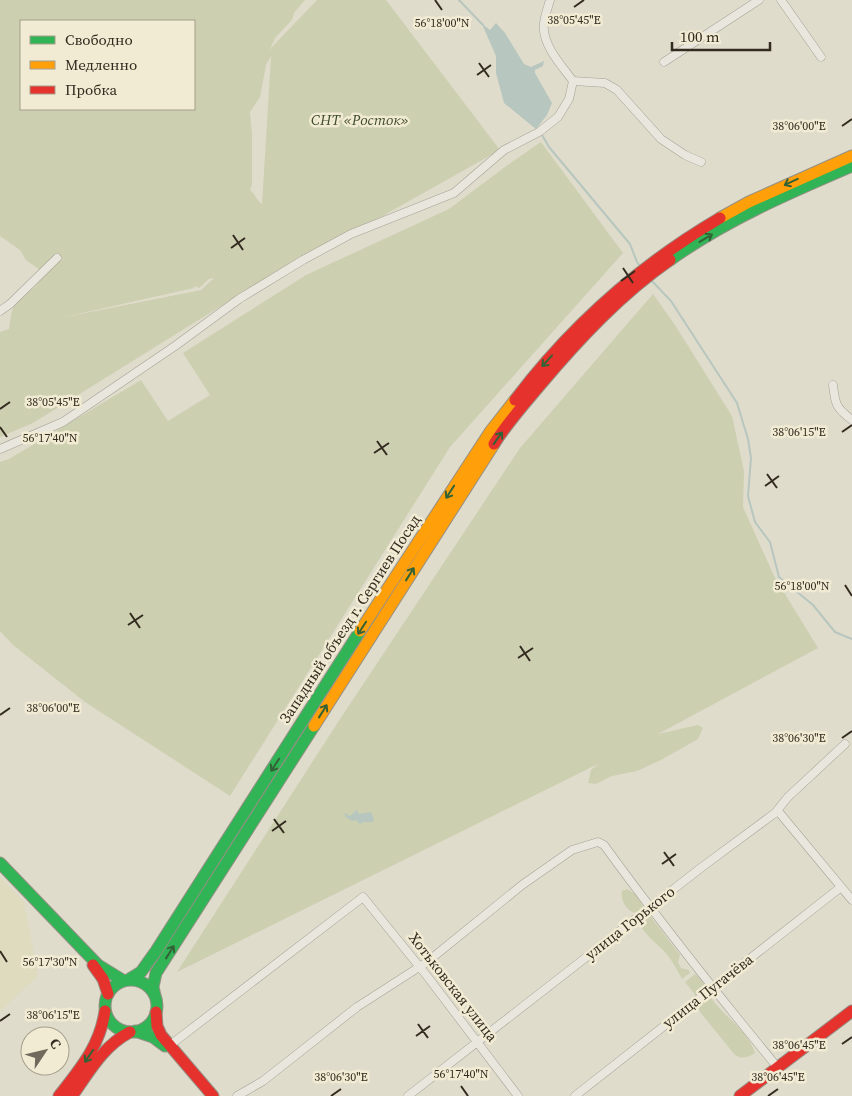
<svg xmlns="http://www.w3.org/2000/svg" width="852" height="1096" viewBox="0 0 852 1096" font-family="'Source Serif 4',serif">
  <rect width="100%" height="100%" fill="#e0dccc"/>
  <path fill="#dedbbe" d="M0,877L24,902L38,976L0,1011Z"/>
  <path fill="#cccfb0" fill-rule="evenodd" d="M0,0H305L294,13L292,20L275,38C274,43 269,47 271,52V48L317,0H386L500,150L354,232L279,270L33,423L0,437V332L9,329C10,322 11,312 14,306C22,290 42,293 40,270L26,260L20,250L0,236ZM21,21H194V109H21ZM271,56V57L262,204C256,200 255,194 250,190L252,184V134L250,112L260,97L266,65ZM214,278L201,290L60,318L194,288L195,286L199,288L209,279Z
    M541,142L623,253L450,447L230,796L85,702L13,645L0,631V462L9,459L141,380L168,421L210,395L183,353L306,275L449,209L509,164Z
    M653,294L675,325L732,416L744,471L743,507L774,576L818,648L658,734L698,725L703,728L698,739L661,760L637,771L612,776L596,784L588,783L591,770L598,764L177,972L340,719L520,448Z
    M627,889L635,894L643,906L636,913C626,911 620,900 622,891Z
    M647,915L650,916L680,955L678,962L681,968L689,970L690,973L682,979C677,970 672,960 665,952C655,942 645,935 638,922Z
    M695,974L701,979L706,988L696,996L685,982Z
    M707,998H711C723,1015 749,1032 755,1053C748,1057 743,1060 735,1055L700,1012L698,1007Z"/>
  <path fill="#b7c6be" d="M496,23L505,33L524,64L531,67L544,61L543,66L535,70V73L552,103L547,115L536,129L504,103L496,73V56L482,24L490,30Z
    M357,810L359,814L371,812L374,819L373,822H363L360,824L356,820L352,821L346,817L344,813L350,816Z"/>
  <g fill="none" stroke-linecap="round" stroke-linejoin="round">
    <path stroke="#b7c6be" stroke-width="2" d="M459,0L483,25
      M542,135L549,147L630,244L637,262L640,266
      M651,280L671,301L737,403L748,439L751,458L748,496L755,522L770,542L779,577L813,605L835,632L852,639"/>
    <defs>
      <path id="street" d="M781,0L821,57
        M664,62L759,0
        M573,81L605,83L617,90L661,139L685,155L701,162
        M0,311L10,304L57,258
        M833,385C835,404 836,408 852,420
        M0,449L63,422L175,346L239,299L303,260L351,234L454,193L504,150L539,132L558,117L569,99L573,81C562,66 541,44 544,23C545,15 548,7 550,0
        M778,811L852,900
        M169,1046L363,897L427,976L518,1096
        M237,1096L263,1081L357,1007L427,962L522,885L572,850L598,842L604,845C660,922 718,995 778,1068
        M408,1096L702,867L775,813L788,797L845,744
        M575,1096L841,887"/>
      <path id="fast" d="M670,260C726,220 789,193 852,166
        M0,863L98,965L124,981
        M128,980L141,972L156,951L360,631
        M105 1006a26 26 0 1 1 52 0a26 26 0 1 1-52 0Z
        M155,996L153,987L156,973L314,726
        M135,1031L153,1037L165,1046"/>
      <path id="slow" d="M720,218L749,202L852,156
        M360,631L490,432L515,400
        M314,726L494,444"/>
      <path id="jam" d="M515,400C571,326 640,265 720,218
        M494,444C507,423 525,403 541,384C579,339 621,294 670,260
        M93,965L103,979L108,994
        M156,1012L157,1026L161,1035L213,1096
        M59,1096C80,1069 100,1046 105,1011
        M72,1096C89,1072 103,1046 130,1032
        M740,1096L852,1011"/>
    </defs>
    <use href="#street" stroke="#a5a196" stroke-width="9"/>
    <use href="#fast" stroke="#959085" stroke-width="13"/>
    <use href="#slow" stroke="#959085" stroke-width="13"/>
    <use href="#jam" stroke="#959085" stroke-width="13"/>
    <use href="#street" stroke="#e9e6dd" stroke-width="8"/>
    <use href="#fast" stroke="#30b455" stroke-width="11"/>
    <use href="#slow" stroke="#ff9f0a" stroke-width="11"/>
    <use href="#jam" stroke="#e5322d" stroke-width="11"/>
  </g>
  <defs><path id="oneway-shaft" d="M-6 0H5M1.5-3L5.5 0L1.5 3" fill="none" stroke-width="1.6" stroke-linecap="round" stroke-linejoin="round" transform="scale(1.25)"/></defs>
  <g stroke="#326235">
    <use href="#oneway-shaft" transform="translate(791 182) rotate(155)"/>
    <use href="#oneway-shaft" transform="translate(706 238) rotate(-31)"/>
    <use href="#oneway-shaft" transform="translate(547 361) rotate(132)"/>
    <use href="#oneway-shaft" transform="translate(498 438) rotate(-54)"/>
    <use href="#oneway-shaft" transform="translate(450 492) rotate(123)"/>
    <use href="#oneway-shaft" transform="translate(410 574) rotate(-58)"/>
    <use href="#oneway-shaft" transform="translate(362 628) rotate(123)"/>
    <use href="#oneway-shaft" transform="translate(323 711) rotate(-58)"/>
    <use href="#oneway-shaft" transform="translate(275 765) rotate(123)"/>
    <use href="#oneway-shaft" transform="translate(170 952) rotate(-58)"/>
    <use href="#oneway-shaft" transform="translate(89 1056) rotate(124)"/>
  </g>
  <path fill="none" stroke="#332b1f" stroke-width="2" d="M435,0L442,10M574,7L584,0M479,63L489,77M477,75L491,65M842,126L852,119M233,235L243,250M231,248L245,238M623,268L633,283M621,281L635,271M0,409L10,402M0,427L7,437M842,432L852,425M377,441L387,455M374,453L389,443M767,474L777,488M765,486L779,476M845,585L852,596M130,613L140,628M128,625L143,615M520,646L530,661M518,658L533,648M0,715L10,708M842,738L852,731M274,819L284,833M272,831L286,821M664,852L674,866M662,864L676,854M0,951L7,962M0,1021L10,1014M418,1024L428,1038M416,1036L430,1026M842,1044L852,1037M461,1086L468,1096M331,1096L341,1089M768,1096L778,1089"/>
  <g text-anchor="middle" stroke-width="5" stroke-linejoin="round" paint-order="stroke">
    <g font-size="15" font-style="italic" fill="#3f4c28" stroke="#f1ebd3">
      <text x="360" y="125">СНТ «Росток»</text>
    </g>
    <g font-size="15" fill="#332b1f" stroke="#f1ebd3">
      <text transform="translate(350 619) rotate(-57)" y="5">Западный объезд г. Сергиев Посад</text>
      <text transform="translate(630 923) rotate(-38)" y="5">улица Горького</text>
      <text transform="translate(453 987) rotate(52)" y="5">Хотьковская улица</text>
      <text transform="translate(708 991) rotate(-38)" y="5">улица Пугачёва</text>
    </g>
  </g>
  <g font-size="12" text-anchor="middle" fill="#332b1f" stroke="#f1ebd3" stroke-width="5" stroke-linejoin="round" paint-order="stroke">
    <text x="574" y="24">38°05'45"E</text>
    <text x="442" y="27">56°18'00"N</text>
    <text x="799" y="130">38°06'00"E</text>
    <text x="53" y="406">38°05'45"E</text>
    <text x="799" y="436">38°06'15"E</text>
    <text x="50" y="442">56°17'40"N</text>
    <text x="802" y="590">56°18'00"N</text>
    <text x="53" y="712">38°06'00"E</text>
    <text x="799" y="742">38°06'30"E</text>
    <text x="50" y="966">56°17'30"N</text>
    <text x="53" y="1019">38°06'15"E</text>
    <text x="799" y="1049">38°06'45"E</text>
    <text x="461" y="1078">56°17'40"N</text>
    <text x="341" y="1081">38°06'30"E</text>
    <text x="778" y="1081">38°06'45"E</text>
  </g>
  <rect x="20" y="20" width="175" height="90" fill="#f1ebd3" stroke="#a59e8b"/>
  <rect x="30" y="36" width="25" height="8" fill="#30b455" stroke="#a59e8b"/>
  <text x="65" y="45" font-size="15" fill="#332b1f">Свободно</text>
  <rect x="30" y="61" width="25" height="8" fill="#ff9f0a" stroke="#a59e8b"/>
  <text x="65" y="70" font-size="15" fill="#332b1f">Медленно</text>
  <rect x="30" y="86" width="25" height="8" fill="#e5322d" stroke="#a59e8b"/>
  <text x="65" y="95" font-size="15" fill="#332b1f">Пробка</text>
  <g transform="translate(45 1051) rotate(55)"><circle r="24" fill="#f1ebd3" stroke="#a59e8b"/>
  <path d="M0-4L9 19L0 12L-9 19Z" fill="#70695c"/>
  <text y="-8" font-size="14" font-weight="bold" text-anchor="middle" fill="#332b1f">С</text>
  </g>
  <path d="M672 42v8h98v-8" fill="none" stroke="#332b1f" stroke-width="2.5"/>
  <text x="680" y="42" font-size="15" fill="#332b1f" stroke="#f1ebd3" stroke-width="4" paint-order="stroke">100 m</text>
</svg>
